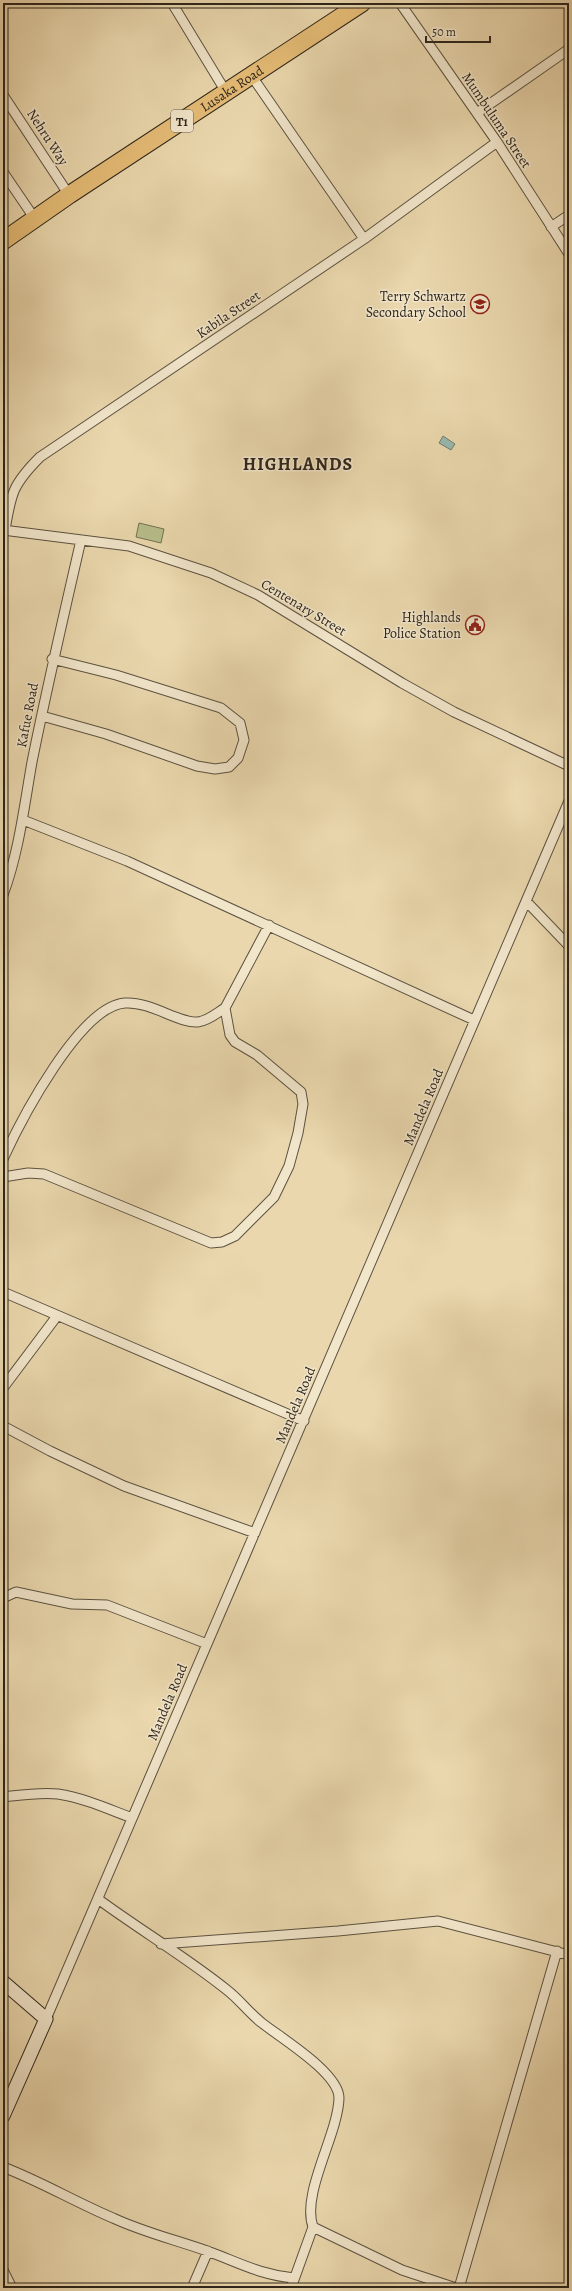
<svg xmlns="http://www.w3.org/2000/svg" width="572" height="2291" viewBox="0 0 572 2291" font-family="Alegreya,serif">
  <rect width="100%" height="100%" fill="#ead7ad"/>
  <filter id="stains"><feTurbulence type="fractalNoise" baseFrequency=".005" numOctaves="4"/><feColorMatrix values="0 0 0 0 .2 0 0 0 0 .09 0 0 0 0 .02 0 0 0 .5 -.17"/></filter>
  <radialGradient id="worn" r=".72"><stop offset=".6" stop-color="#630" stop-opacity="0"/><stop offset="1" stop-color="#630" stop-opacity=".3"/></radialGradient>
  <path fill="#b7be8a" stroke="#727252" d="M139,523L164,529L161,543L136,537Z"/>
  <path fill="#98b9ad" stroke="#6d7e73" d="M443,436L455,444L451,450L439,443Z"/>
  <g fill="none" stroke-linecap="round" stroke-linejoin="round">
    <defs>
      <path id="street" d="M172,3L226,92
        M400,3L497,142L569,254
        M251,75L364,239
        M3,95L69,195
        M477,113L569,49
        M3,172L35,219
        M551,227L569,215
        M3,530L129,546L211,573L258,595L402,683L454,712L569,766
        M5,530C11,493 13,484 40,457L364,239L497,142
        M42,716L106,734L197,766L215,769L229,767L238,758L244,740L240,723L221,708L116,675L52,659
        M23,820L127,861L474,1020
        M3,895C19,852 24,807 32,762C47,687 64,614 81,540
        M526,901L569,946
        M3,1159C21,1120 80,1006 125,1003C150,1001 180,1024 198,1022C208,1021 217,1013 225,1008
        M3,1177L28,1173L44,1174L211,1243L222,1242L235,1236L274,1197L289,1166L298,1133L303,1104L301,1092L257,1055L235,1042L230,1035L225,1008L269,925
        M3,1292L304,1421
        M3,1388L57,1316
        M3,1426L50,1451L124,1486L255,1533
        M3,1598L16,1592L72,1604L107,1605L207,1644
        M3,1797C21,1795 40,1792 58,1794C84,1798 108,1809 132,1818
        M98,1899C140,1930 186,1957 227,1990C240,2000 249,2013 262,2023C281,2038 339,2073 339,2098C338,2135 301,2193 313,2227L402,2270L456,2288
        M161,1944L338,1931L438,1921L569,1955
        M46,2019L569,801
        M3,2167C42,2182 75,2202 113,2218C143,2232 176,2240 207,2251C238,2262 260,2275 294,2278
        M3,2270L12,2288
        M192,2288L208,2251
        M291,2288L313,2227
        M459,2288L557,1951"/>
      <path id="secondary" d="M3,1982L46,2019L3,2116"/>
      <g id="highway">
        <path id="s1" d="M3,241L69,195L362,3"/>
      </g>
    </defs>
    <use href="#street" stroke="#5c5240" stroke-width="11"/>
    <use href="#secondary" stroke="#2d251b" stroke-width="15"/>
    <use href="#highway" stroke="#2d251b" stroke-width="19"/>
    <use href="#street" stroke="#f1e5ca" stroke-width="9"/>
    <use href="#secondary" stroke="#f1e5ca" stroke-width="13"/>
    <use href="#highway" stroke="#e5bc76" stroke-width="17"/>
  </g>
  <defs>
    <symbol id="school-ring" viewBox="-11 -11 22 22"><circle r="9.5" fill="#f1e5ca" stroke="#8f2418" stroke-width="1.5"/><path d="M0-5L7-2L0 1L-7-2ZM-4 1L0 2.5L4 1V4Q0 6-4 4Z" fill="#8f2418"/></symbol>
    <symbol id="civic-ring" viewBox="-11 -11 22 22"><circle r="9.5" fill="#f1e5ca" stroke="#8f2418" stroke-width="1.5"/><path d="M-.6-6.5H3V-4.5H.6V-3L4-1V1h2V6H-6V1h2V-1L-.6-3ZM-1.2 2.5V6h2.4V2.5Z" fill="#8f2418"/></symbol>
  </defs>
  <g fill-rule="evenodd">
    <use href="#school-ring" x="469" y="293" width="22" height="22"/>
    <use href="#civic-ring" x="464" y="614" width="22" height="22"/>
  </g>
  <g text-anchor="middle" stroke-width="3" stroke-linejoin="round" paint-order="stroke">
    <rect fill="#f1e5ca" stroke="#685f50" stroke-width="1" x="171" y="110" width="22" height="22" rx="3"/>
    <g font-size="13" font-weight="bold" fill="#2d251b">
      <text x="182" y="126">T1</text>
    </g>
    <g font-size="14" fill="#2d251b" stroke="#f1e5ca">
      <text dy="5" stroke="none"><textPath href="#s1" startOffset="275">Lusaka Road</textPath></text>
      <text transform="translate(497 120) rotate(56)" y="5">Mumbuluma Street</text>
      <text transform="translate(48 137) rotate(57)" y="5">Nehru Way</text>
      <text transform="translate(228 314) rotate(-34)" y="5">Kabila Street</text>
      <text transform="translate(304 607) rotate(31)" y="5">Centenary Street</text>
      <text transform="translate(27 715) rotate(-79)" y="5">Kafue Road</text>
      <text transform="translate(423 1107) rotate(-67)" y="5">Mandela Road</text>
      <text transform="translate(295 1405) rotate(-67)" y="5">Mandela Road</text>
      <text transform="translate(167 1702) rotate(-67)" y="5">Mandela Road</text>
    </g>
    <g font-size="14" fill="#2d251b" stroke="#f1e5ca" text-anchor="end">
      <text x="466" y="301">Terry Schwartz<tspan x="466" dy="16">Secondary School</tspan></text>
      <text x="461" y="622">Highlands<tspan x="461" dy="16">Police Station</tspan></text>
    </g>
    <g font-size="18" font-weight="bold" letter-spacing="1" fill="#2d251b" stroke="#f1e5ca">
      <text x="298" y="470">HIGHLANDS</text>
    </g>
  </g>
  <rect width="572" height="2291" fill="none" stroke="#ead7ad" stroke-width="16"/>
  <rect x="4" y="4" width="564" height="2283" fill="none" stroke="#2d251b" stroke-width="2"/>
  <rect x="8" y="8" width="556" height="2275" fill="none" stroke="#2d251b"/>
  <path d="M426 36v6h64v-6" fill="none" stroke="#2d251b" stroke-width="2"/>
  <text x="432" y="36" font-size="12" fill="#2d251b" stroke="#f1e5ca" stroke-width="3" paint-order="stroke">50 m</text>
  <rect width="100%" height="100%" filter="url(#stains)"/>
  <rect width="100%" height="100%" fill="url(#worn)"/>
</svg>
